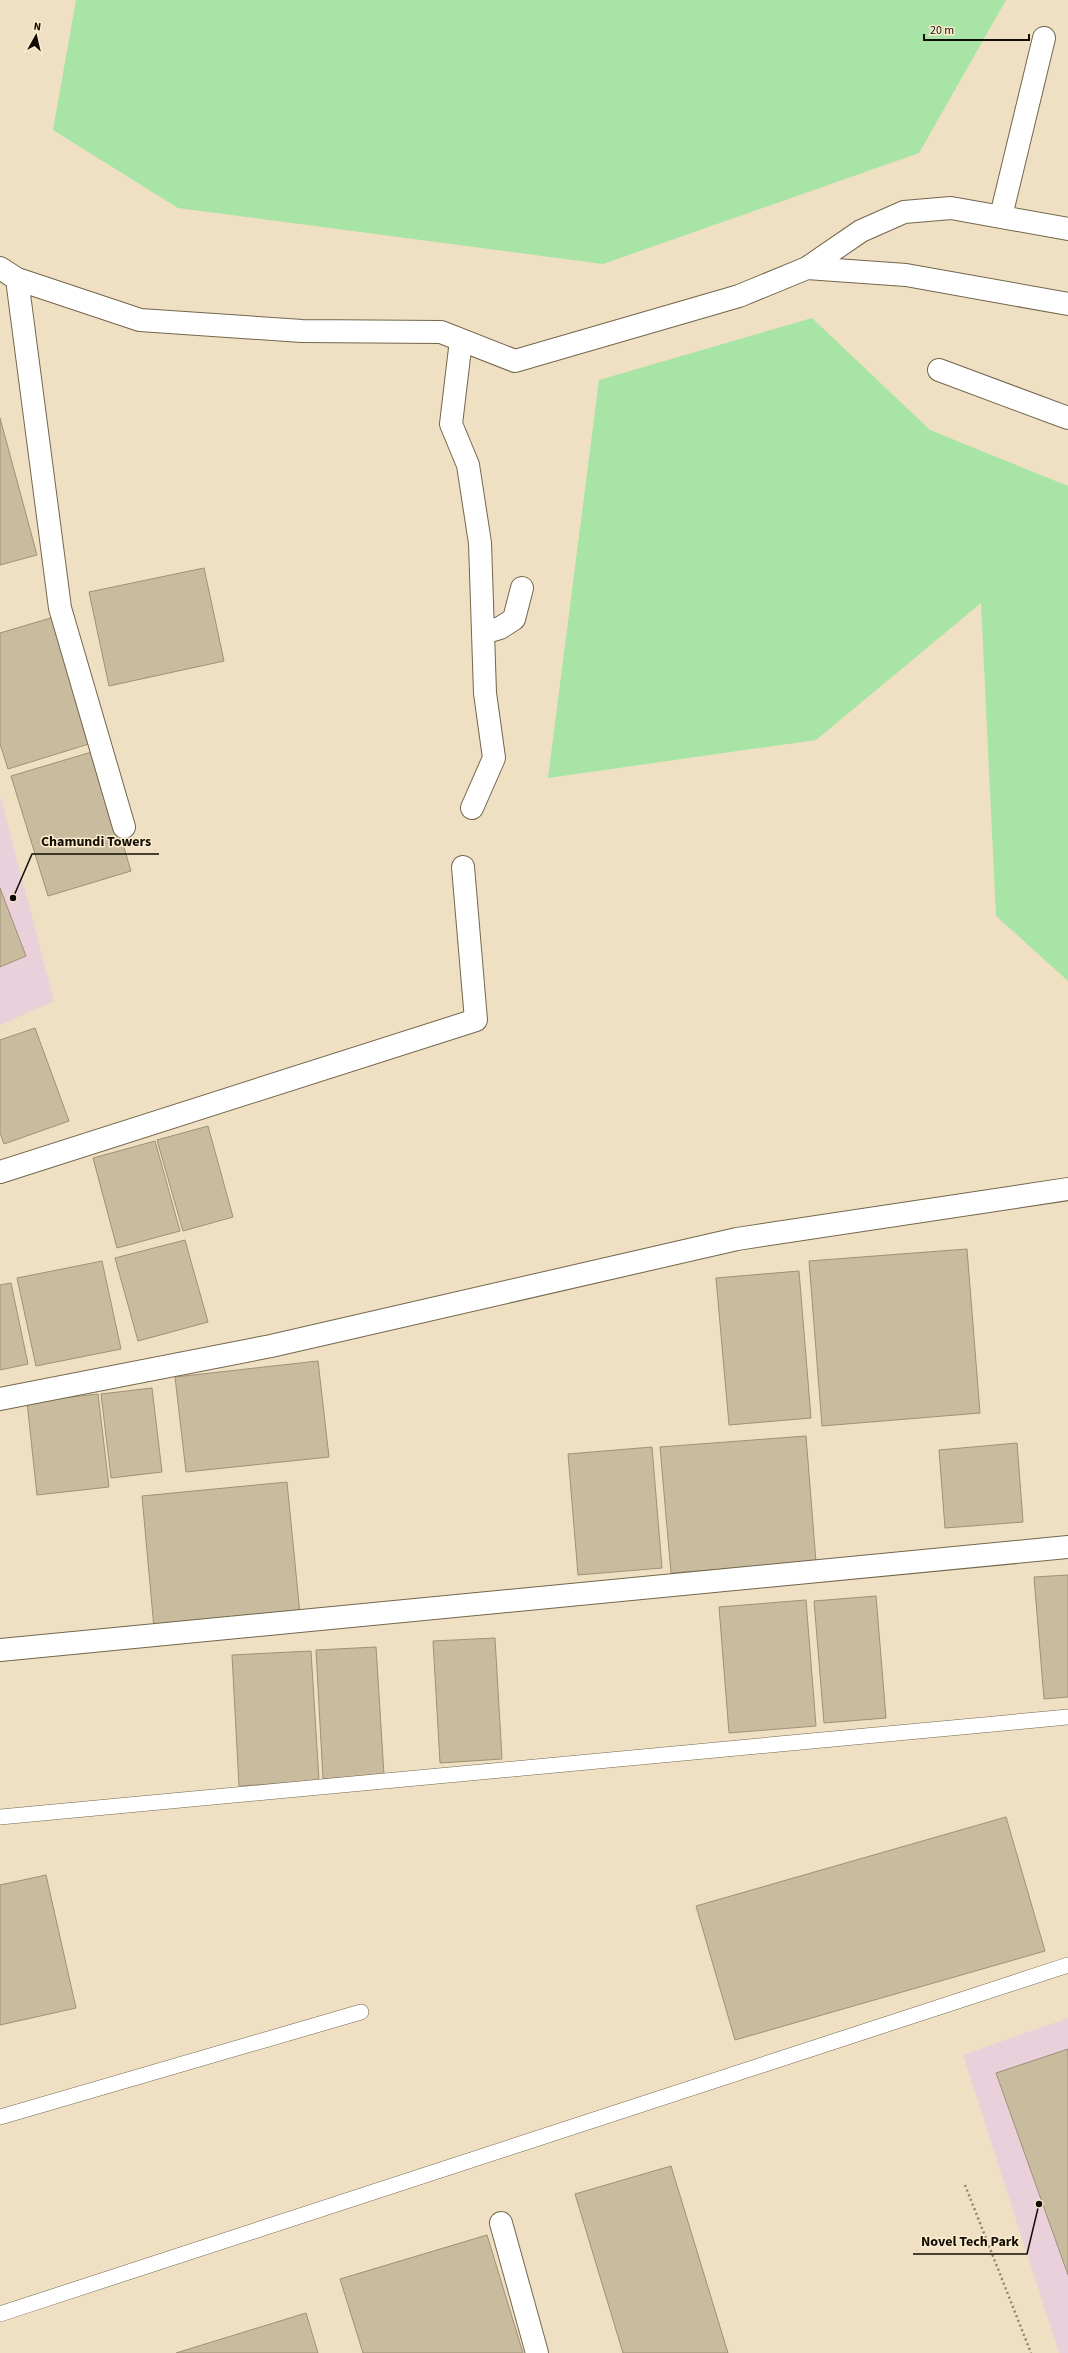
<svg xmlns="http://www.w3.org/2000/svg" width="1068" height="2353" viewBox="0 0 1068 2353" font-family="'Source Sans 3',sans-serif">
  <rect width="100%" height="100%" fill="#efe0c3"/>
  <path fill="#e9d0da" d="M0,795L54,1001L0,1025Z
    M1068,2018V2353H1059L963,2055Z"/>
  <path fill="#a7e4a5" d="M76,0H1006L919,153L603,264L178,208L53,130Z
    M812,318L930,430L1068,486V981L996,916L981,603L816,740L548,778L599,380Z"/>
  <path fill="#c9bb9e" stroke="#9f9176" d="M0,418L37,555L0,565Z
    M204,568L224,661L109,686L89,592Z
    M54,617L92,743L8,769L0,744V633Z
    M95,751L131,871L48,896L11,776Z
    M0,888L26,956L0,967Z
    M35,1028L69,1121L4,1144L0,1133V1040Z
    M208,1126L233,1217L183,1231L157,1140Z
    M155,1141L180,1231L117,1248L93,1158Z
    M185,1240L208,1322L138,1341L115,1258Z
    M967,1249L980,1413L822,1426L809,1261Z
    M102,1261L121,1349L36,1366L17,1278Z
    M799,1271L811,1418L729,1425L716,1278Z
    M11,1283L28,1364L0,1370V1285Z
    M318,1361L329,1457L186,1472L175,1377Z
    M152,1388L162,1472L111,1478L101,1394Z
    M98,1394L109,1487L37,1495L27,1402Z
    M806,1436L816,1562L671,1573L660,1447Z
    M1017,1443L1023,1522L945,1528L939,1450Z
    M652,1447L662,1568L578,1575L568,1454Z
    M287,1482L300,1614L154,1628L142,1496Z
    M1068,1575V1697L1044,1699L1034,1577Z
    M876,1596L886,1718L824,1723L814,1601Z
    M806,1600L816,1726L729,1733L719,1607Z
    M495,1638L502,1759L440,1763L433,1641Z
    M376,1647L384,1775L323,1779L316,1650Z
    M311,1651L319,1781L239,1786L232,1655Z
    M1006,1817L1045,1951L735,2040L696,1906Z
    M46,1875L76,2008L0,2025V1885Z
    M1068,2049V2275L996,2073Z
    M671,2166L728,2353H623L575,2194Z
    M487,2235L523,2353H363L340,2279Z
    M306,2313L318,2353H176Z"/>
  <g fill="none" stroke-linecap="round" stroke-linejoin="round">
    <defs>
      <path id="service" d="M0,1817L1068,1717
        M0,2117L361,2012
        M0,2314L1068,1965"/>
      <path id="minor" d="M1001,216L1044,38
        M0,268L17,279L140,320L302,331L441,332L515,361L739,296L807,268L861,231L904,212L951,208L1068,229
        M807,268L906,275L1068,304
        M17,279L60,608L124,827
        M461,340L451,424L468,465L480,543L485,693L494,758L472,808
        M939,370L1068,418
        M483,633L500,628L514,619L522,588
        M0,1172L476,1020L463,867
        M0,1399L271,1346L737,1239L1068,1189
        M0,1650L1068,1547
        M501,2223L537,2353"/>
    </defs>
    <use href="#service" stroke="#73664b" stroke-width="16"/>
    <use href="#minor" stroke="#73664b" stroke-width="24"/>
    <path stroke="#8f8470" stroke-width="2.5" stroke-dasharray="2 3" stroke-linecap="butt" d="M965,2185L1031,2353"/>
    <use href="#service" stroke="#fff" stroke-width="15"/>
    <use href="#minor" stroke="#fff" stroke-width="22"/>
  </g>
  <path fill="none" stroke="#120d04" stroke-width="1.5" d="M13 898L32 854H159M1039 2204L1027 2254H913"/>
  <g fill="#120d04" stroke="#fcedcf" stroke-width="1.5">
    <circle cx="13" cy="898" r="4"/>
    <circle cx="1039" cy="2204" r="4"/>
  </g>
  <g font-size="14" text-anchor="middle" font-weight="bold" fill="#120d04" stroke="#fcedcf" stroke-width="3" stroke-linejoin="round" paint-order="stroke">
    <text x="96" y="846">Chamundi Towers</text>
    <text x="970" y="2246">Novel Tech Park</text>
  </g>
  <g transform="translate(36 36) rotate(8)" stroke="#fcedcf" stroke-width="3" paint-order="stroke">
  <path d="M0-3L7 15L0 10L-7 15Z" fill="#120d04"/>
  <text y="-6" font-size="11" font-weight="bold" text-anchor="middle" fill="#120d04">N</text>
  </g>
  <path d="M924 34v6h105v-6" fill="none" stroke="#120d04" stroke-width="2"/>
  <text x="930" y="34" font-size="12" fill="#120d04" stroke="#fcedcf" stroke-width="3" paint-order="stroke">20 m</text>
</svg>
